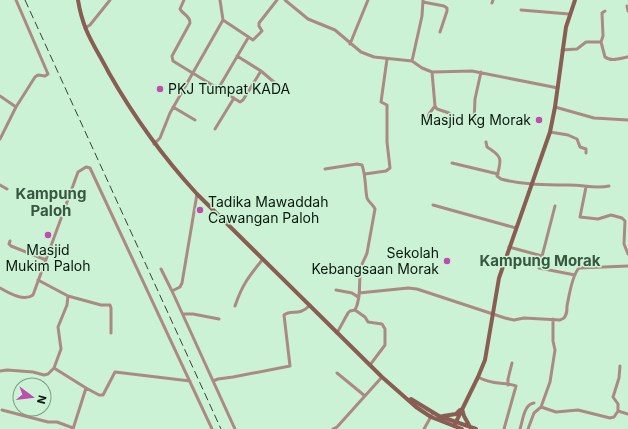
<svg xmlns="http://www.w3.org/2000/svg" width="628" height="429" viewBox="0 0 628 429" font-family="Inter,sans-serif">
  <rect width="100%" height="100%" fill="#ccf2d5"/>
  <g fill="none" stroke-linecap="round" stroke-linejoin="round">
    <path stroke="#aa8a82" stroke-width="3" d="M184,0L180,9C183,15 190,15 190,23L172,56L173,61L240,102L243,100L261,71
      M285,0L308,19L335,30L361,52L374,57L412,61L422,68L432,72L472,71L558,88
      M423,2L444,6L447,8V11L440,32
      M492,3L493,0
      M627,6L628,11
      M521,10L569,14
      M223,20L253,40L262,31L259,26V23L277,0
      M85,28L90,25L110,0
      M601,42L603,36L602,13L605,11
      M350,44L368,0
      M562,50L577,49L586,42H601L605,57C611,62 621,58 628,57
      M237,56L261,71L281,88
      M412,61L422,16L423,0
      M432,72L435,106L437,109L449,113L452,119
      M218,89L248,38
      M0,96L16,107
      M173,107L195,120
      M555,107L594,118L628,120
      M474,122L475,99L481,72
      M427,123L429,114L435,106
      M215,129L234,98
      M550,132L568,135L577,139L580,147L586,149V153
      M0,139L16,107L35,77L38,75L45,76L48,74L16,0
      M486,142L487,147C502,156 502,159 497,176L501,179C523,185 546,185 569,185C583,185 596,189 609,186
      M154,144L160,138L170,113L223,20L220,0
      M452,163L498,174
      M325,169L357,164L362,165C366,176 365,188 367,198C369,203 373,204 375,209L367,253C365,259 362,262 361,268C358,282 362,297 355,310L350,311L348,313L337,333
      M365,174L386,171L390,168L387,142V105L381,102L387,59
      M0,185L7,189
      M586,187L580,217L598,219L611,215L622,218L625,221L624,244L628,254
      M197,194L182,283L180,287L172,291L235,429
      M433,205L516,228
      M555,206L539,268L575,275
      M10,241L9,244L11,246L46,260
      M509,247L542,256
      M161,269L172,291
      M38,280L68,296L101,305H110L111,308V333
      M0,288C9,293 24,302 33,295L78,172L86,167L90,168L212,429
      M336,290L352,293L358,297
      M359,293L408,288L417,289L505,318L514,320L524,318L560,320L564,318C567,314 567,311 567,306C569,296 572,275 579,268L628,266
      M68,296L67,305L58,327L61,349L54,368L86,388
      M235,306C242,285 249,276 263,259
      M355,310L365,317L368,322L382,324L385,329V345L370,365
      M183,314H193L219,319
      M0,371L7,370L33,372L44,375L48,374L54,368
      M337,373L365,396
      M478,377C494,386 502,381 516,386L504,429
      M213,381L218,379L233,377L290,366L284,315C292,309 299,317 310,305
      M508,385V379L512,363
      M541,407L556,412L578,410L610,418L614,417L618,411L628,414
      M2,410L48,422H57L73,428
      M618,411V404L613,397L619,378L620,366
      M73,429L86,388L99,395H103L115,372L190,381
      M333,429L337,427L382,377
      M424,429L433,413
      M520,429C523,420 524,404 534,403
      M528,429L534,413L541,407L550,382L555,350L553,341V319"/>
    <path stroke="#8a5d53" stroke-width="4" d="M78,0C83,32 95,46 109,73C134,117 163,157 197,194L382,377L416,407L431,417L462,429
      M411,399L439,416L476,429
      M462,409L464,416L470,427
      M443,416L456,414L460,410
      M454,426L478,377L485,360L499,278L550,132L555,107L566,27L575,0"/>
    <path stroke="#314436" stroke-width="1" stroke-dasharray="8 4" stroke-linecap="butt" d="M25,0L221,429"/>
  </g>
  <g fill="#bc4ead" stroke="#ccf2d5" stroke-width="1.5">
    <circle cx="160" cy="89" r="4"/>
    <circle cx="539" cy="120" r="4"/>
    <circle cx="200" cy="210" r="4"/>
    <circle cx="48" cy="235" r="4"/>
    <circle cx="447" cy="261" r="4"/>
  </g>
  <g text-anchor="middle" stroke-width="3" stroke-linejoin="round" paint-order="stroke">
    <g font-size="14" fill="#0b190f" stroke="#ccf2d5" text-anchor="start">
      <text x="168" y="94">PKJ Tumpat KADA</text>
      <text x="531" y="125" text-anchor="end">Masjid Kg Morak</text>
      <text x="208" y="207">Tadika Mawaddah<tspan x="208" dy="16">Cawangan Paloh</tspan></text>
      <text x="48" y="255" text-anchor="middle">Masjid<tspan x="48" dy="16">Mukim Paloh</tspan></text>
      <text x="439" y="258" text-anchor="end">Sekolah<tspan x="439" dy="16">Kebangsaan Morak</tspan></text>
    </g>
    <g font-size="15" font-weight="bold" fill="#365740" stroke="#ccf2d5">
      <text x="51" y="199">Kampung<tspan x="51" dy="17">Paloh</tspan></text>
      <text x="540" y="266">Kampung Morak</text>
    </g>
  </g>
  <g transform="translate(32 397) rotate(105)"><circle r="19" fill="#ccf2d5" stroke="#7f9b86"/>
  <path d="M0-3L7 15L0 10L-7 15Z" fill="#bc4ead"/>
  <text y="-6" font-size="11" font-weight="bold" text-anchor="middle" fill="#0b190f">N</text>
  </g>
</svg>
